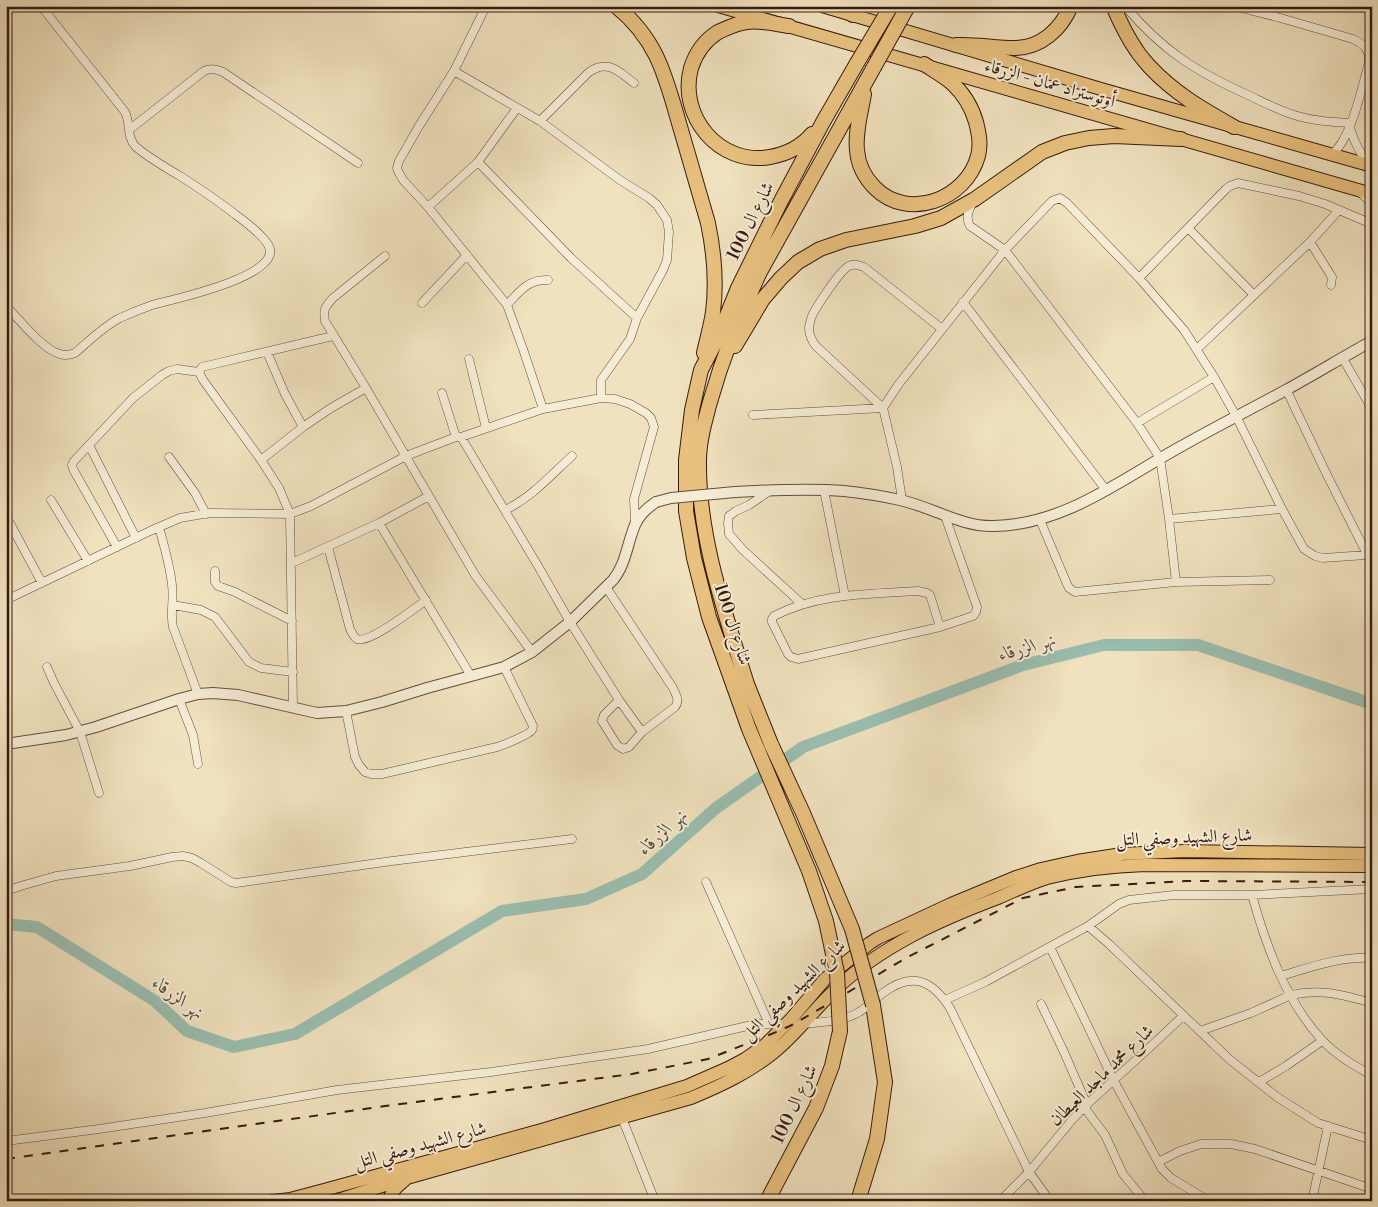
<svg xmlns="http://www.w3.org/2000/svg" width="1378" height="1207" viewBox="0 0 1378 1207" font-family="'Libre Bodoni',Amiri,serif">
  <rect width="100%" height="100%" fill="#f0e2be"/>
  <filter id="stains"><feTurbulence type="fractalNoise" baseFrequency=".004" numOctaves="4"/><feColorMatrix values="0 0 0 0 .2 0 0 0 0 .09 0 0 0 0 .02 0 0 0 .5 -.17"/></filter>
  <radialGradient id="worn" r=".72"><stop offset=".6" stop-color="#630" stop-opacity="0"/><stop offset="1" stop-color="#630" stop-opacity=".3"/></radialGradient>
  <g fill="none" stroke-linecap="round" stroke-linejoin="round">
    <path stroke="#9abeb0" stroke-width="12" d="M6,924L37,927L155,1001L187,1031L234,1047L295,1034L502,911L586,899L642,874L716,808L803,747L1023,665L1104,645H1198L1372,704"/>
    <defs>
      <path id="minor" d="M486,6L454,71L419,126L399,161L397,168L398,171L403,180L428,207L507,305L523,349L543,409
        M1125,6C1163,51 1195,71 1248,95C1263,102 1278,110 1294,115C1313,121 1331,122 1351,123
        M1233,6L1277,17L1353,39C1364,44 1370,50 1369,63C1361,89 1352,139 1331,155
        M454,71L540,121L620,180L649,198L657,205L667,220L669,232L667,260L663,270L637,318
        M540,121L589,72C608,59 618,71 634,83
        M1350,128C1354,141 1360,155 1370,165
        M129,130L204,71C211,68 216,69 223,72L358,163
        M478,162L571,258L637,318L630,339L601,380V398
        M1360,192L1372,204
        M973,202C969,210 965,217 970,226L1005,250L1137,423L1160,458L1169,519L1176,582
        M428,207L478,162L517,108
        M1188,228L1254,295
        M1310,242L1330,274L1332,277L1331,285
        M385,256L333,298C325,307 323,309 325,321L366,388L475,575L532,652
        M1139,278L1226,189L1230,186L1238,183L1299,196L1325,204L1372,224
        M963,302L1106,490
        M422,303L467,255
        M507,305C519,292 528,279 548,280
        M6,306C19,319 43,350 60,354C65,356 70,355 75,353C89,341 104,326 120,318C131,313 141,309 152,305C170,300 291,275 267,243C259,232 247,223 236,215C218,201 199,188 180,176C165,167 149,158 136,147C126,137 131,124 125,112L41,6
        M1197,349L1310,242L1339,210
        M267,352L285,394L303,427
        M1342,357L1372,409
        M469,359L486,428
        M1286,389L1327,475L1372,564
        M442,393L456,437
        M883,408L816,346C812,341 809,335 809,328C809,324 811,320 812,316C816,307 841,269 849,266C854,263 859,265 864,267L942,329
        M753,415L883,408
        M1137,423L1214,377
        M461,437L538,566L570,622L619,700L642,732
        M89,445L136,538
        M169,457L195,493L206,514
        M261,460L303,427L331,408L366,388
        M771,490L749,505L736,511L729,516L728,523L729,534L743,550L802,604
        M824,490L845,596
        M51,500L88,561
        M902,500L897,467L883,408L898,385L1005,250L1052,201L1060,198L1067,203L1139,278L1184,330L1214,377L1236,416L1282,509L1304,549L1315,556L1323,558L1366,555
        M505,510C531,498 551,475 572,456
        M6,516L42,583
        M1169,519L1282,509
        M1040,520L1067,584L1069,588L1075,592L1176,582L1270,580
        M379,523L471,676
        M159,527C164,546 170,565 172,585C174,599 170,614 173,627L198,694
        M117,547L73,469L72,465L74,461L133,398L162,375L169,371L177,369L199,372
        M328,547L350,629C352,632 353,637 357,639C369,644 415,608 426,600
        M292,563L379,523L429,496
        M215,571V582L218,586L235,592L292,621
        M606,587L673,688C676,695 680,701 675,707L642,732L629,747L623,749L617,745L602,721L604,715L619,700
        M918,591L927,593L930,595L940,627L798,659L791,657L788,654L772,622V619L774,616C818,593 870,594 918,591Z
        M6,600L150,531L180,518L209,513L290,514L311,506L406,456L456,437H461L543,409L601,398L615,399L630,404L646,413L651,418L654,427L634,499L635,524
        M173,605L201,610L215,617L249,662L261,668L293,672
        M940,627L973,616L976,612L977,607L945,516
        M47,667L54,683L80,732L99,793
        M179,699L193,735L198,764
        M293,708L290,514L279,488L261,460L203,380L199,372L202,367L206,366L333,336
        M346,711L355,757L359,765L365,772L371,774H382L399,770L497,747C503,745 529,735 532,730C533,729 533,727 533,726L504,667
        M706,882L769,1024
        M6,891L24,885L56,876L130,866L172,857L183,856L192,858L201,863L231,882L236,883L392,861L572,839
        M1252,895C1266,946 1286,1001 1322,1040C1336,1055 1354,1066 1372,1075
        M1088,926L1109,944L1229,1059L1277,1097L1318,1123L1372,1140
        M1050,947L1114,1081L1162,1169L1171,1178L1209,1201
        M1371,958V889
        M1281,976C1311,967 1341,956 1372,958
        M945,1000L985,982L1088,926L1119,904L1129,900L1174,895H1252L1372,889
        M1041,1004L1064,1052L1087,1105
        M802,1024C820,1022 843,1022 859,1012C868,1007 875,999 883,993C912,971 932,980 950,1008L1029,1172L1050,1201
        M1200,1031L1251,1013L1291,995C1320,988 1343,995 1372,1003
        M1259,1082L1286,1066L1322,1041
        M1084,1107L1105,1135L1123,1174L1145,1201
        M622,1118L655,1201
        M6,1141L99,1129L205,1113L337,1090L491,1072L648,1049L756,1024H786
        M1158,1162L1180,1151L1201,1144H1231L1255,1149L1372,1189
        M1000,1201L1029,1172L1072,1120L1084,1107L1148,1049L1183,1016
        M1312,1201L1328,1126"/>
      <path id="tertiary" d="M735,492C770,490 810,488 844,491C863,493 882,496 900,500C932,507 961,527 994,526C1064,525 1122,479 1180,447C1215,427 1251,409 1286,390C1315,374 1343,357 1372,341
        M6,744L66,735L96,727L179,699L198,694L213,693L238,695L317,713L346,711L382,702L427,688L504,667L532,652L570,622L613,580C626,564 627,544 635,525C639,515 647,508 656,502"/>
      <path id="primary" d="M273,1201L290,1199L324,1190L545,1129L687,1086L728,1068L745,1059L765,1045L791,1019L825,979L870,943L878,938L951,904L1016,877L1041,869L1077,861L1122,854L1185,851L1372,854
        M335,1201L407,1178L691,1098C720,1086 748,1073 773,1053C797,1034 815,1008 837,988C883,945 940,920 998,898C1014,891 1031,883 1047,878C1079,870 1112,866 1145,865L1372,866
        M389,1201C391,1191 398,1186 405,1180"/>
      <path id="trunk" d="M718,6L1372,194
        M822,6L1101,89L1372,166"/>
      <path id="motorway" d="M616,6C659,41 666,79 681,130C690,161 699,192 708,223C714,252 717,281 713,312C711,326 707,339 704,353
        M841,6L853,15
        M1113,6C1120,22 1127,37 1137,51C1140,56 1145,61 1149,66C1174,93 1202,109 1234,127
        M789,26C775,24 760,20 747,22C737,23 727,28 718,32C704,41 696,52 691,68C678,116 719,166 770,157C787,154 801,147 812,134
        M956,45C977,44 994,48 1015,48C1041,48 1061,29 1071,6
        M864,94C861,112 855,132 857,150C858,164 865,178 875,188C908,221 966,200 978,156C981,144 979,134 976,122C972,108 963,93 952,83C944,76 933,70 924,64
        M735,346L763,299L781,278L798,262L820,249L846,240L915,226L941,218L975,199L1042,152L1065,143L1089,138L1114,136L1181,139
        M747,684C725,613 698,536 699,461C699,441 705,421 710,402C723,356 740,313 761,270L874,67
        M734,687L709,617L694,558L686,511V460L692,410L701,370L719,335L738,288L781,201L823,122L857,63
        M767,1201L816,1108L832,1066L840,1031
        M858,1201L877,1139L885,1082L873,1005"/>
    </defs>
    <use href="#minor" stroke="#644c3c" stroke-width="9"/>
    <use href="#tertiary" stroke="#644c3c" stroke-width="12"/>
    <use href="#primary" stroke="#361a10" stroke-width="14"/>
    <use href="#trunk" stroke="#361a10" stroke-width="14"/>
    <use href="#motorway" stroke="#361a10" stroke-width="16"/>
    <use href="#minor" stroke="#f5ecd5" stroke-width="8"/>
    <use href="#tertiary" stroke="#f5ecd5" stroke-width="10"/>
    <use href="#primary" stroke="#e8c17f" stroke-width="12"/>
    <use href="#trunk" stroke="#e8c17f" stroke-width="12"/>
    <use href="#motorway" stroke="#e8c17f" stroke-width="14"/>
    <path stroke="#361a10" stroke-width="2" stroke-dasharray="9 9" stroke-linecap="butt" d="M6,1159L385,1106L632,1074L708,1059L779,1031L794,1024L906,958L1023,898L1076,887L1186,881L1372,882"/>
    <defs>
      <path id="tertiary-bridge" d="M656,502L671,498L735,492"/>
      <path id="motorway-bridge" d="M857,63L891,6
        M874,67L908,6
        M747,684L771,744L803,813L852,929L873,1005
        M734,687L749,729L809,871L826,921L837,973L840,1031"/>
    </defs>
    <use href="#tertiary-bridge" stroke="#644c3c" stroke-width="12" stroke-linecap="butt"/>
    <use href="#motorway-bridge" stroke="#361a10" stroke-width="16" stroke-linecap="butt"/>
    <use href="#tertiary-bridge" stroke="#f5ecd5" stroke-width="10"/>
    <use href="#motorway-bridge" stroke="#e8c17f" stroke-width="14"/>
  </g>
  <g text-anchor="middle" stroke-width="4" stroke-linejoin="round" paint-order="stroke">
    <g font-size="18" fill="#361a10" stroke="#f5ecd5">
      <text transform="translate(1050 83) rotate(16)" y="6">أوتوستراد عمان - الزرقاء</text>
      <text transform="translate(750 221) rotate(-64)" y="6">شارع ال 100</text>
      <text transform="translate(733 624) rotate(72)" y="6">شارع ال 100</text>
      <text transform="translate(1184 837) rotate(-2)" y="6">شارع الشهيد وصفي التل</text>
      <text transform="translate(793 990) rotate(-44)" y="6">شارع الشهيد وصفي التل</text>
      <text transform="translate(1101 1075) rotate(-44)" y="6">شارع محمد ماجد العيطان</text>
      <text transform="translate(794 1104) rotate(-65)" y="6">شارع ال 100</text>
      <text transform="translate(420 1145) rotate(-15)" y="6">شارع الشهيد وصفي التل</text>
    </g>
    <g font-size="19" font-style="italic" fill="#544b40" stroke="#f5ecd5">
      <text transform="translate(1027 646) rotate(-16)" y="7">نهر الزرقاء</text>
      <text transform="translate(662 831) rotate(-42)" y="7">نهر الزرقاء</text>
      <text transform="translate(179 997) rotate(36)" y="7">نهر الزرقاء</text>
    </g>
  </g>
  <rect width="1378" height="1207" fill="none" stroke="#f0e2be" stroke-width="25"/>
  <rect x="8" y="8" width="1363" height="1192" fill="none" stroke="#361a10" stroke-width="2.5"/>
  <rect x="12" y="12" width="1353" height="1182" fill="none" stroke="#361a10"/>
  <rect width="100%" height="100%" filter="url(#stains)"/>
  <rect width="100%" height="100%" fill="url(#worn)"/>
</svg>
